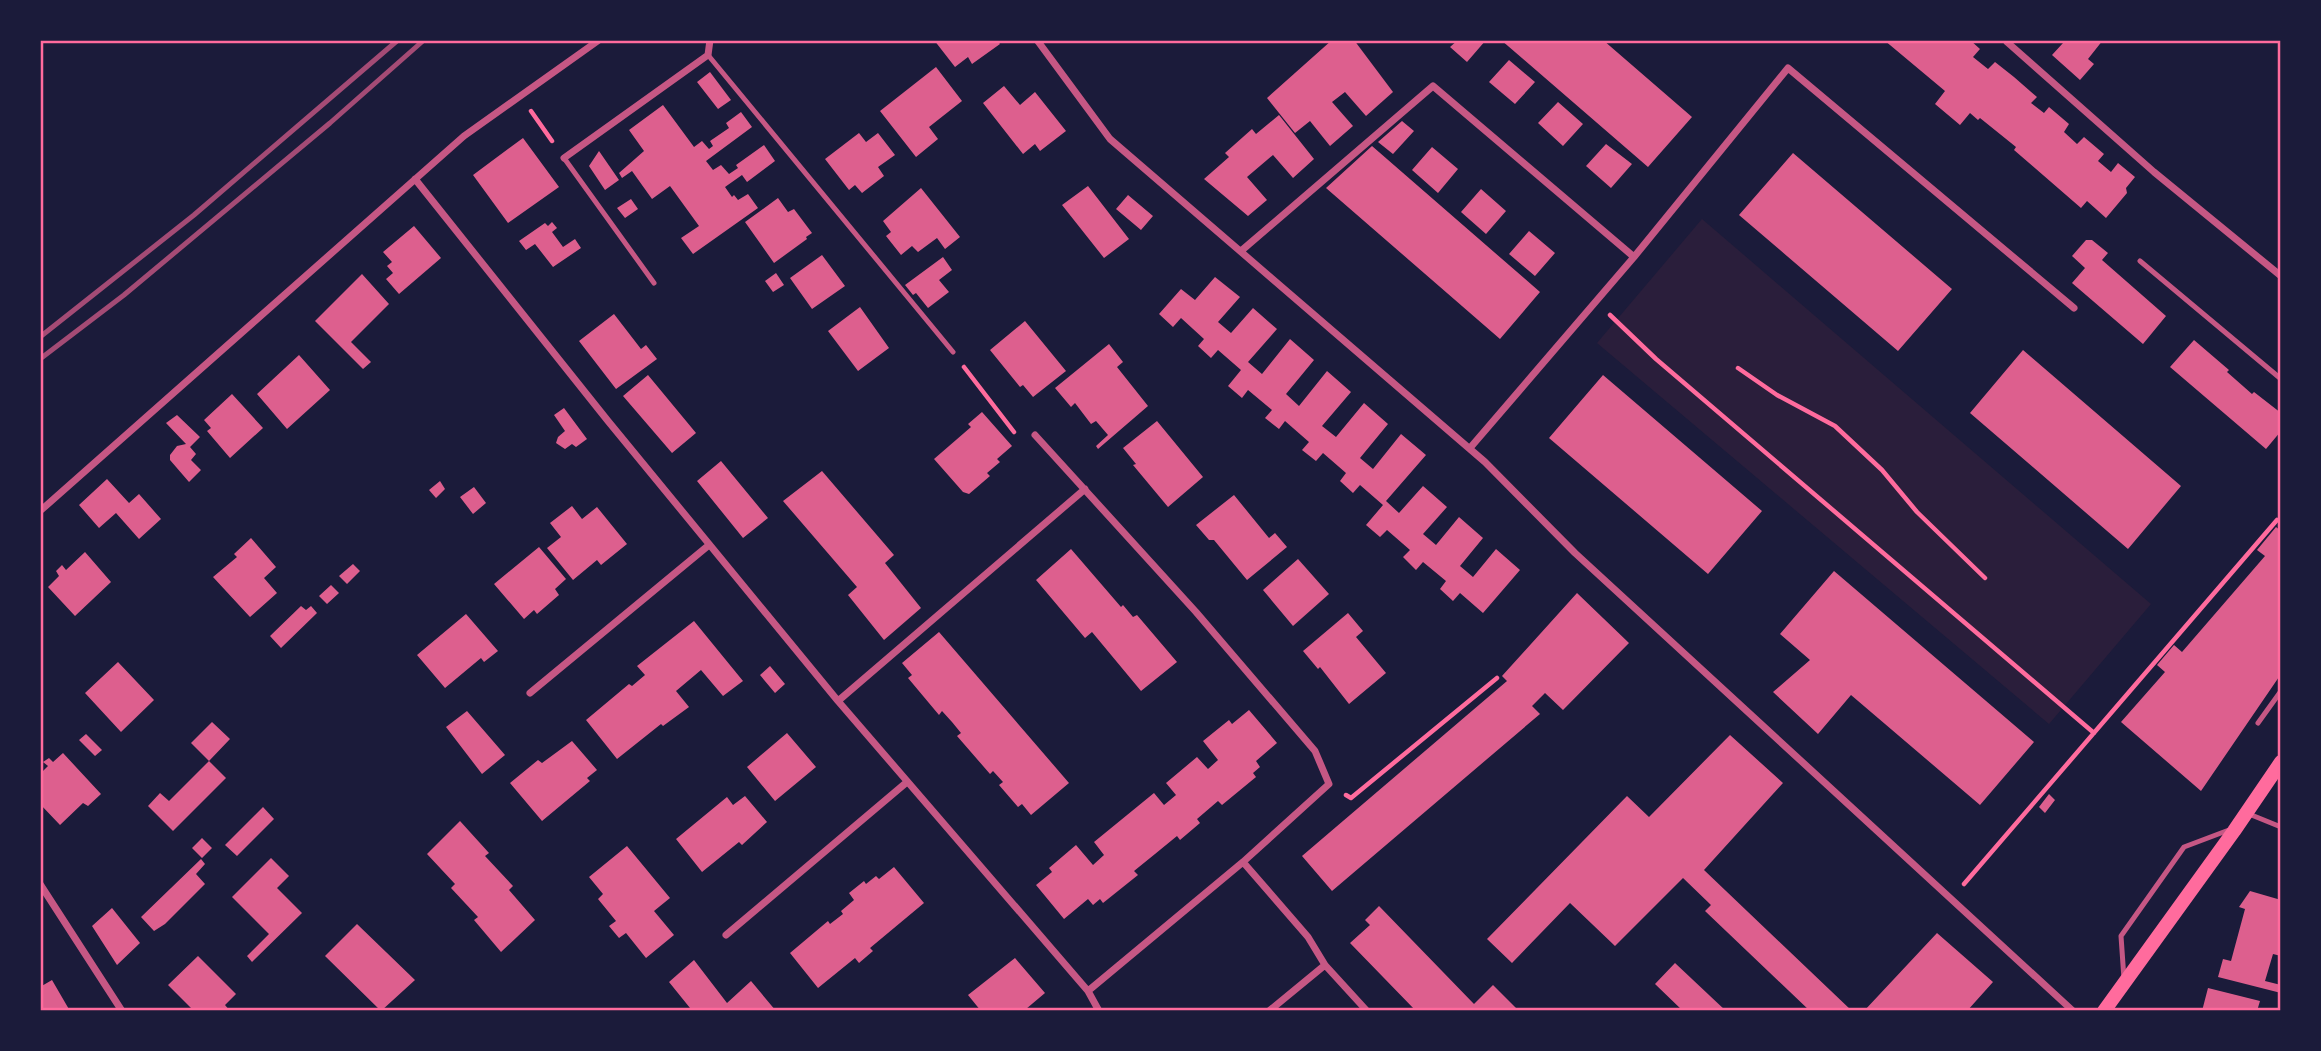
<svg xmlns="http://www.w3.org/2000/svg" width="2321" height="1051" viewBox="0 0 2321 1051" font-family="'Golos Text',sans-serif">
  <rect width="100%" height="100%" fill="#1b1b3a"/>
  <path fill="#2a1e3b" d="M1702,219L2151,604L2049,724L1597,343Z"/>
  <path fill="#dd5f8e" d="M934,40H997L1000,44L972,64L968,57L955,67Z
    M1332,40H1354L1393,92L1366,116L1345,92L1332,102L1353,126L1330,146L1310,121L1295,133L1267,98Z
    M1458,40H1486L1467,62L1450,47Z
    M1501,40H1603L1692,117L1648,167Z
    M1884,40H1970L1980,49L1973,57L1988,69L1995,62L2014,77L2037,97L2031,103L2044,113L2049,107L2069,124L2064,132L2077,144L2084,137L2104,154L2098,161L2111,172L2118,163L2135,177L2126,188L2127,193L2106,218L2087,201L2081,208L2014,150L2016,147L1980,118L1978,120L1970,113L1960,125L1935,104L1945,91Z
    M2060,40H2103L2088,59L2094,64L2080,80L2052,55L2063,43Z
    M1509,60L1535,82L1515,104L1489,82Z
    M936,67L962,101L929,127L938,139L916,157L880,111Z
    M710,72L731,100L718,109L697,82Z
    M1004,86L1020,105L1035,92L1066,131L1040,151L1035,144L1023,154L983,103Z
    M1558,102L1583,124L1563,146L1538,123Z
    M663,105L694,147L702,141L709,149L713,146L710,141L729,128L726,123L741,112L752,127L706,161L713,170L721,165L729,174L738,168L736,165L764,145L775,161L747,182L742,175L725,187L732,197L734,195L738,200L748,194L758,208L693,254L681,238L699,226L670,186L652,199L632,171L622,178L619,173L644,151L629,130Z
    M1279,115L1314,159L1293,178L1273,155L1247,177L1267,200L1248,216L1204,179L1229,157L1225,153L1252,129L1256,134Z
    M1402,121L1414,131L1393,154L1378,142Z
    M859,133L866,142L878,133L895,155L878,167L884,176L862,193L855,185L849,190L825,159Z
    M523,138L559,187L508,223L473,175Z
    M1606,144L1632,164L1611,188L1586,166Z
    M1372,146L1540,292L1500,339L1326,188Z
    M1432,147L1458,169L1438,193L1412,170Z
    M599,151L619,180L605,190L589,166Z
    M1793,153L1952,289L1898,351L1739,215Z
    M1088,186L1129,239L1104,258L1062,205Z
    M921,188L960,237L945,249L937,238L918,252L912,246L901,255L886,236L891,232L883,221Z
    M1481,189L1506,211L1486,234L1461,212Z
    M1128,195L1153,216L1141,230L1116,209Z
    M778,198L788,212L794,209L812,233L806,237L807,239L774,263L745,222Z
    M631,199L638,209L625,218L617,208Z
    M552,222L557,228L552,232L563,247L575,239L581,248L553,267L535,244L526,250L519,241L545,223L548,226Z
    M414,226L441,258L399,294L386,279L393,273L387,266L392,262L383,252Z
    M1529,231L1555,253L1535,276L1509,254Z
    M2086,240H2092L2108,253L2102,260L2166,316L2143,344L2072,283L2085,268L2072,256Z
    M822,255L845,286L812,309L790,278Z
    M943,257L952,270L939,280L949,292L928,308L916,293L913,295L905,285Z
    M776,273L784,285L773,292L765,281Z
    M362,274L389,304L351,342L371,362L363,369L315,321Z
    M1215,277L1240,297L1218,322L1231,333L1253,308L1277,329L1248,362L1262,374L1290,339L1314,360L1286,394L1299,406L1327,371L1351,392L1322,426L1336,437L1364,403L1388,424L1360,458L1373,469L1401,434L1426,455L1386,501L1399,513L1423,486L1447,507L1423,534L1436,545L1459,517L1483,538L1460,566L1473,577L1496,549L1520,570L1483,613L1460,593L1453,601L1440,589L1446,581L1423,562L1416,570L1403,557L1410,550L1387,530L1380,537L1366,525L1383,505L1360,485L1353,493L1340,481L1346,473L1323,453L1316,461L1302,450L1309,442L1285,421L1279,429L1265,418L1272,410L1248,390L1242,398L1228,386L1241,370L1218,350L1211,358L1198,346L1204,339L1181,318L1173,327L1159,314L1181,289L1195,300Z
    M860,307L889,348L858,371L828,331Z
    M614,314L641,349L646,345L657,359L616,389L579,341Z
    M1025,321L1066,371L1033,397L1023,385L1020,387L990,350Z
    M2194,340L2229,370L2227,372L2252,394L2254,392L2281,413V431L2266,449L2170,367Z
    M1109,344L1123,362L1117,367L1148,406L1098,449L1096,446L1108,435L1096,421L1091,424L1075,403L1071,407L1055,388Z
    M2023,350L2181,486L2128,549L1970,413Z
    M299,355L330,390L287,429L257,394Z
    M648,375L696,433L672,453L623,396Z
    M1603,375L1762,511L1708,574L1549,438Z
    M232,394L263,428L230,458L207,431L211,428L204,420Z
    M564,408L587,439L576,447L572,444L565,449L556,443L558,437L565,431L554,415Z
    M982,412L1012,446L997,459L1000,462L987,473L990,476L969,494L963,492L934,459L971,427L968,424Z
    M177,415L200,437L190,447L196,454L191,460L201,470L189,482L170,460V455L177,446L186,444L166,423Z
    M1157,421L1203,477L1168,507L1133,465L1136,464L1123,448Z
    M721,461L768,518L743,538L697,481Z
    M822,471L894,555L885,563L921,608L884,640L848,595L857,587L783,501Z
    M107,479L129,503L139,494L161,519L139,539L116,513L99,528L79,505Z
    M440,481L445,489L436,498L429,490Z
    M474,487L486,503L473,514L460,497Z
    M1234,495L1269,538L1275,533L1287,547L1247,580L1214,540H1209L1196,525Z
    M572,506L582,519L597,507L627,544L601,565L597,560L573,580L547,548L561,537L550,523Z
    M2276,527L2281,531V674L2201,791L2121,722L2165,672L2157,665L2174,645L2182,652L2265,556L2257,550Z
    M251,538L276,567L264,578L277,593L250,617L213,577L237,557L234,554Z
    M539,547L566,579L555,589L559,595L537,614L534,610L524,619L494,584Z
    M1071,549L1121,607L1123,605L1133,617L1137,615L1177,662L1141,691L1092,632L1085,638L1036,580Z
    M85,552L111,582L75,616L48,587L59,576L56,571L62,565L66,570Z
    M1298,559L1329,594L1293,626L1263,590Z
    M353,564L360,571L347,584L339,576Z
    M1834,571L2034,742L1980,805L1851,695L1818,734L1773,692L1810,660L1780,634Z
    M331,585L339,593L327,604L319,596Z
    M1577,593L1629,643L1563,710L1545,693L1532,706L1540,714L1332,891L1302,856L1507,681L1502,676Z
    M301,606L306,610L311,606L317,613L281,648L270,636Z
    M1348,613L1363,631L1356,637L1386,673L1349,704L1320,667L1318,669L1303,651Z
    M466,614L498,651L484,662L481,658L445,688L417,655Z
    M694,621L743,681L723,696L701,670L676,691L689,707L663,726L661,724L617,759L586,720L629,684L632,686L645,675L637,666Z
    M939,632L1069,783L1031,815L1022,804L1018,807L999,785L1003,782L993,771L990,774L957,736L961,733L952,722L942,711L939,715L908,678L912,675L902,663Z
    M118,662L154,700L121,732L85,693Z
    M770,666L785,684L775,693L760,675Z
    M1249,710L1277,743L1256,761L1260,767L1253,773L1256,777L1222,805L1218,801L1197,819L1200,823L1180,840L1177,836L1155,854L1134,871L1138,875L1103,903L1100,899L1093,905L1088,899L1064,919L1036,885L1052,872L1049,868L1076,845L1093,865L1104,855L1094,842L1154,793L1164,805L1176,795L1166,783L1197,757L1208,769L1218,760L1203,741L1229,720L1232,724Z
    M467,711L505,755L482,774L446,727Z
    M212,722L230,739L209,761L191,743Z
    M787,733L816,767L775,801L747,767Z
    M86,734L102,750L95,756L79,740Z
    M1730,735L1783,783L1704,870L1852,1011H1836L1833,1008L1830,1011H1810L1705,911L1711,905L1683,878L1615,946L1570,903L1512,963L1487,939L1627,796L1649,817Z
    M572,741L597,770L587,778L590,781L542,821L510,783L538,760L542,763Z
    M63,753L101,794L88,806L83,803L60,825L40,804V774L48,766L43,762L49,758L53,762Z
    M209,761L226,778L173,831L148,806L160,793L169,801Z
    M2049,794L2055,800L2045,813L2039,807Z
    M745,796L767,822L742,845L739,842L702,872L676,839L727,797L733,805Z
    M263,807L274,819L237,856L225,845Z
    M460,821L489,853L485,856L513,886L509,890L535,920L501,952L474,920L478,917L451,888L455,884L427,854Z
    M202,838L212,848L202,858L192,848Z
    M627,846L670,898L654,911L674,935L646,958L626,933L619,938L609,926L616,921L598,899L603,894L589,877Z
    M271,858L289,876L277,888L302,913L252,962L247,956L269,934L232,897Z
    M201,859L205,864L196,874L205,884L165,924L154,931L141,917Z
    M894,867L924,903L870,948L873,951L859,963L855,958L818,988L790,953L828,921L830,924L843,914L841,911L854,900L849,893L864,881L866,884L876,876L879,879Z
    M2250,891L2281,900V956L2273,954L2265,981L2281,985V993L2218,977L2223,959L2231,961L2245,909L2239,907Z
    M1379,906L1474,1004L1493,985L1519,1011H1416L1350,943L1370,925L1365,920Z
    M112,908L140,943L117,965L92,926Z
    M357,924L415,980L381,1011L325,956Z
    M1937,933L1993,982L1967,1011H1864Z
    M198,956L236,994L225,1005L230,1011H194L168,985Z
    M1015,958L1045,993L1026,1009L1027,1011H981L968,995Z
    M694,960L727,1003L751,981L776,1011H685L690,1008L669,982Z
    M1675,963L1726,1011H1683L1655,984Z
    M52,980L70,1011H40V987Z
    M2208,988L2260,1001L2257,1011H2202Z"/>
  <g fill="none" stroke-linecap="round" stroke-linejoin="round">
    <path stroke="#ff6b9d" stroke-width="4.5" d="M531,111L552,141
      M1610,315L1656,359L2094,733
      M964,367L1014,432
      M1738,368L1777,395L1835,426L1882,470L1917,512L1985,578
      M1346,795L1351,798L1497,678
      M1964,884L2277,520"/>
    <path stroke="#c65784" stroke-width="5" d="M708,55L953,352
      M564,158L654,283
      M2140,261L2281,379
      M2258,723L2281,691
      M2249,814L2281,827
      M2124,979L2121,936L2184,847L2229,830"/>
    <path stroke="#c65784" stroke-width="7" d="M1037,40L1110,139L1485,462L1575,553L2073,1011
      M2009,40L2007,42L2154,172L2281,276
      M564,158L708,55L710,40
      M415,179L608,421L838,701L1088,991L1099,1011
      M1241,251L1433,86L1634,257
      M1035,435L1196,612L1315,751L1329,784L1243,862
      M1470,448L1634,257L1788,68L2074,308
      M40,511L464,136L599,40
      M530,693L709,545
      M838,701L1085,489
      M40,884L122,1011
      M726,935L907,782
      M1088,991L1243,862L1308,937L1325,965L1367,1011
      M1269,1011L1325,965"/>
    <path stroke="#ff6b9d" stroke-width="14" d="M2104,1011L2234,831L2281,762"/>
    <path stroke="#a44b75" stroke-width="5" d="M40,337L194,215L398,40
      M40,359L124,295L330,123L424,40"/>
  </g>
  <rect width="2321" height="1051" fill="none" stroke="#1b1b3a" stroke-width="84"/>
  <rect x="42" y="42" width="2237" height="967" fill="none" stroke="#ff6b9d" stroke-width="2.5"/>
</svg>
